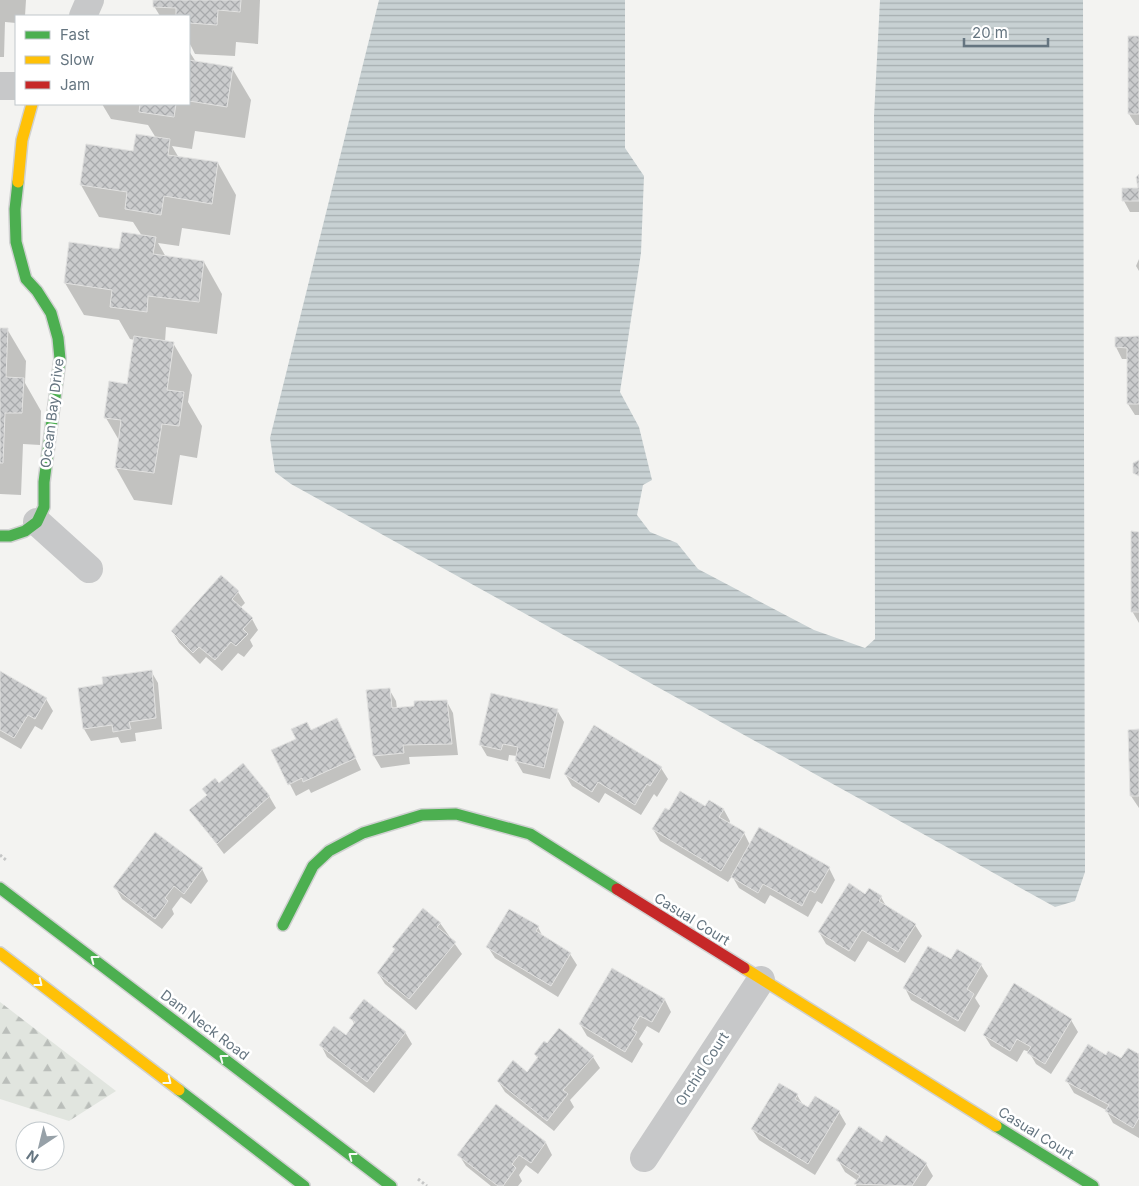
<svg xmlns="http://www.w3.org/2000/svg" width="1139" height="1186" viewBox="0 0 1139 1186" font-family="Inter,sans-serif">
  <defs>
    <pattern id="forest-firs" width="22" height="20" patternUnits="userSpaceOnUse" patternTransform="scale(1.25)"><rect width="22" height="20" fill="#e1e5df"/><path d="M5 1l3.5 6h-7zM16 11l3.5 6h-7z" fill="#babeba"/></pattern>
    <pattern id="water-rules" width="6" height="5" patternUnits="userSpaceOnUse" patternTransform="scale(1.25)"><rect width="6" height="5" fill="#c8d1d3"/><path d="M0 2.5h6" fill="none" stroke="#a6aeb0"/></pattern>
    <pattern id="building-cross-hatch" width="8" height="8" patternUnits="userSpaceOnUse" patternTransform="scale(1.25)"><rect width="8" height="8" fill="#cbcccd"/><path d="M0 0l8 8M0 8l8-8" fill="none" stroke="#a8aaac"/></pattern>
  </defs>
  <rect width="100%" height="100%" fill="#f3f3f1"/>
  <path fill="url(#forest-firs)" d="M0,1002L116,1091L69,1121L0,1099Z"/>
  <path fill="url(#water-rules)" d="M379,0H625V148L644,176L641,253L620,392L639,427L652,480L643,485L637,515L650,532L677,543L698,569L814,630L865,648L875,639L874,116L880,0H1083L1085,872L1075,901L1055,907L291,484L275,472L270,438Z"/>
  <path fill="#0003" d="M0,0H26L25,16H16V23L5,22L4,57H0Z
    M155,0H260L258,44L236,42L235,56L195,54L189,42V16H160L154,6Z
    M1139,38V125H1136L1129,114Z
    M189,51L196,62L232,68L251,100L245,138L195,131L192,149L172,146L179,158L218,163L236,195L230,235L182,228L179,246L158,243L166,257L204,262L222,294L217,334L166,327L165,342L173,343L192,375L188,402L202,426L197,458L180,455L172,505L134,500L116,468L120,442L106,418L128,385L135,340L130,339L119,320L84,315L65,283L142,236L133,222L99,217L81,185L156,138L148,125L111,119L102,104H189Z
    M1139,189V212H1130L1124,201Z
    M1139,259V271L1136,266Z
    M0,329H7L26,361L25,383L41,411L40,445L23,444L21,495L0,494Z
    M1139,337V415H1135L1128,404V359H1122L1116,347V338Z
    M1139,533V623L1132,611Z
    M238,592L245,603L240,608L252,619L258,630L250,640L253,646L244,657L238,653L222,671L206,657L200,664L179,643L172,631Z
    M151,671L158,683L162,729L135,733L136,741L121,743L118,737L91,741L84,729L79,689L104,685Z
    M0,672L46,699L53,711L42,730L35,726L21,749L0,737Z
    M389,689L396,701L397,709L447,702L453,713L458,755L409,757L410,764L381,768L374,756L368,691Z
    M557,710L564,722L550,779L523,773L516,761L517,756L509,755L508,761L487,756L480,744Z
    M311,731H343L361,770L311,793L309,789L296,796L273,751Z
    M1130,731H1139V808L1131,796Z
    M661,768L668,779L657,797L654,794L641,815L605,793L599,803L572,786L565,774Z
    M219,785L269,796L276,808L224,854L191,810L208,797L203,789Z
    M706,808L724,810L730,821L729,824L744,833L750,845L829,868L835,880L822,904L817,901L808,917L770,895L765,904L739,888L732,876L728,882L660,841L653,829L669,812Z
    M202,869L208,881L191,904L181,897L172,909L174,914L162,929L122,899L115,887Z
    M869,890L881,897L887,908L915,925L922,936L905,963L868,941L855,962L826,944L819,932L866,895Z
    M440,923L462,954L416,1010L385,984L378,973L396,951L394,947Z
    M538,927L543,937L570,954L577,965L558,997L495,958L488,947Z
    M951,961L981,965L988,976L975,998L980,1006L965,1032L911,1000L905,988Z
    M612,970L665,1000L671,1012L659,1033L647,1026L639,1039L643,1044L632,1063L587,1036L580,1024Z
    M351,1018L405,1032L412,1044L374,1093L327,1057L321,1045L346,1037L355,1025Z
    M1071,1020L1078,1032L1051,1074L1036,1064L1029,1052L1024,1050L1017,1062L991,1046L984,1035Z
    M535,1054L593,1057L600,1068L570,1100L574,1107L554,1131L505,1092L498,1081L527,1074L538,1059Z
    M1106,1056L1121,1060L1139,1056V1138L1113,1123L1106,1110L1074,1093L1067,1081Z
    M797,1095L803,1105L809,1109L816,1098L839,1112L846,1124L815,1175L759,1140L752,1129Z
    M497,1105L546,1143L552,1155L538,1174L526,1165L519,1175L522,1181L518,1186H491L466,1166L459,1155Z
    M882,1143L926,1164L933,1176L926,1186H856L858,1181L845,1172L838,1160Z"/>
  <path fill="url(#building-cross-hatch)" stroke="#e2e2e1" d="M153,0H241L240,12L218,10L217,25L189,23V16H176V8L153,7Z
    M1128,36H1139V114H1128Z
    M189,60L233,67L227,107L189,101Z
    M140,104H176L174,117L139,112Z
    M136,134L170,139L168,155L218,162L212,204L164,196L161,215L125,209L127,192L80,185L86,144L133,151Z
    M1139,174V201H1122V188H1138L1136,177Z
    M122,232L156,237L153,254L204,261L199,302L148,296L147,312L110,307L112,290L64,283L69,242L119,249Z
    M0,328H8L6,377L24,378L22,413H5L3,463H0Z
    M134,336L174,342L167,390L184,392L179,426L162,424L154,473L115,468L121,420L104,418L109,381L127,384Z
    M1139,336V404H1127V348L1115,347V337Z
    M1139,460V476L1133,473V463Z
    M1131,531L1139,532V612H1131Z
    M221,575L239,591L232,599L253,618L243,629L248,634L236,646L231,642L215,660L199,647L193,653L171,631Z
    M152,670L156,718L129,722L131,729L113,732L112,725L83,729L78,688L103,684L102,677Z
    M0,671L47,698L35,719L28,715L14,738L0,730Z
    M390,688L392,708L414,706V701L447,700L452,744L403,745L404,753L373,756L366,690Z
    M491,693L558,709L544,768L515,761L518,747L503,744L501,750L479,745Z
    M337,718L356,758L303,782L302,778L288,785L271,750L296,739L291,729L307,722L311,730Z
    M594,725L662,767L650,786L647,784L635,805L598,782L592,792L564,774Z
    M1139,729V796H1130L1128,730Z
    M243,763L270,796L217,844L189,810L207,795L202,789L215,778L219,783Z
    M680,791L705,806L709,800L724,809L719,817L745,832L721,871L652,829L665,808L669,810Z
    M759,827L830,867L815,893L810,890L802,906L763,884L758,893L731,877Z
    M155,832L203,868L184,894L174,886L165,898L168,901L155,919L113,887Z
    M849,883L865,894L869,888L882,896L879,901L916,924L898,952L862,930L849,951L818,932Z
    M423,908L441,923L437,927L456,942L409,999L377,973L395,949L392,947Z
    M509,909L539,926L536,931L571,953L551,986L486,947Z
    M928,946L951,959L957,949L982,964L967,989L974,994L958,1021L903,988Z
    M612,968L665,999L652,1022L640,1016L632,1029L637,1032L625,1052L579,1024Z
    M1014,983L1072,1019L1045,1064L1027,1053L1031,1047L1017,1039L1010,1051L983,1035Z
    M364,999L406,1032L367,1082L319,1045L334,1026L346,1035L355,1022L349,1018Z
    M559,1028L594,1056L563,1090L568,1094L547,1121L497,1081L513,1060L527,1072L538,1057L534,1054L544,1041L547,1043Z
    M1088,1044L1106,1055L1108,1051L1121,1058L1128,1048L1139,1054V1118L1133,1128L1105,1111L1109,1105L1065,1081Z
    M779,1083L798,1094L795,1099L808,1107L815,1096L840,1111L808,1164L751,1129Z
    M496,1104L546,1142L531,1163L519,1155L512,1164L516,1168L503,1186H498L457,1155Z
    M859,1126L882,1142L886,1135L927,1163L912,1186L854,1184L860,1176L836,1160Z"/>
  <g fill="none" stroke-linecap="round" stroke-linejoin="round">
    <defs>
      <path id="fast" d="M0,536H10L25,531L37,522L44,507V482L60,359L58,338L51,313L37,291L26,279L16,242L15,209L18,182
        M0,888L391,1186
        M283,925L313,866L329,851L363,833L422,815L456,814L530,834L617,889
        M179,1090L304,1186
        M996,1126L1093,1186"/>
      <path id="slow" d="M18,182L22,140L32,104
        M0,953L179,1090
        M744,968L996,1126"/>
      <path id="jam" d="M617,889L744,968"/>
    </defs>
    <use href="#fast" stroke="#d0d1d1" stroke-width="14"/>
    <use href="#slow" stroke="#d0d1d1" stroke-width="14"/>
    <use href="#jam" stroke="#d0d1d1" stroke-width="14"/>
    <path stroke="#c5c6c6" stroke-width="3" stroke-dasharray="2.5 2.5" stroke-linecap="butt" d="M0,855L6,860
      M418,1179L427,1186"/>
    <path stroke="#c7c8c9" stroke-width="28" d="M83,16L90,0
      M0,86H16
      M37,522L89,569
      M644,1158L761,980"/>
    <use href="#fast" stroke="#4caf50" stroke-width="11"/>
    <use href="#slow" stroke="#ffc107" stroke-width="11"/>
    <use href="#jam" stroke="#c62828" stroke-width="11"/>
  </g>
  <defs><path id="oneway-chevron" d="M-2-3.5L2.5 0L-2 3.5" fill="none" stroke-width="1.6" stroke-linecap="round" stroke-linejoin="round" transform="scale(1.25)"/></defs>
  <g stroke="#f6fbf6">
    <use href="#oneway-chevron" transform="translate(94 959) rotate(-143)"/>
    <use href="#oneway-chevron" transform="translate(39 983) rotate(38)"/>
    <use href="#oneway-chevron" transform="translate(223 1058) rotate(-143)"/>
    <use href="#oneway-chevron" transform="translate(168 1081) rotate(38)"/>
    <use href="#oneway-chevron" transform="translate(352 1156) rotate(-143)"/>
  </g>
  <g text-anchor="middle" stroke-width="5" stroke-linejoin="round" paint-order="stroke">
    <g font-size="14" fill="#657580" stroke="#fff">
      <text transform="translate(52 413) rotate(-83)" y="5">Ocean Bay Drive</text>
      <text transform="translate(692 919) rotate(32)" y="5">Casual Court</text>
      <text transform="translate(205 1025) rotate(37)" y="5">Dam Neck Road</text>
      <text transform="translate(702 1069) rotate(-57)" y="5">Orchid Court</text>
      <text transform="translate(1036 1133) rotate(32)" y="5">Casual Court</text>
    </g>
  </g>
  <rect x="15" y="15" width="175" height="90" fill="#ffffff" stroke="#c1c8cc"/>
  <rect x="25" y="31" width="25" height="8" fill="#4caf50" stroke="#c1c8cc"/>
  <text x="60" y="40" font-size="15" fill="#657580">Fast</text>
  <rect x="25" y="56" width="25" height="8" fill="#ffc107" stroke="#c1c8cc"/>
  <text x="60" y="65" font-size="15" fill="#657580">Slow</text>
  <rect x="25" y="81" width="25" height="8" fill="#c62828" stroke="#c1c8cc"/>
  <text x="60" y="90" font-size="15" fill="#657580">Jam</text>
  <g transform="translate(40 1146) rotate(215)"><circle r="24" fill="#ffffff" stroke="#c1c8cc"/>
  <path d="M0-4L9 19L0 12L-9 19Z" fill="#97a1a8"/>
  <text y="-8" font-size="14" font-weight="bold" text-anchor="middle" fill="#657580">N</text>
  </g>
  <path d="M964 38v8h84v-8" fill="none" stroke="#657580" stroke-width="2.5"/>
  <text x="972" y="38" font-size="15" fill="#657580" stroke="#ffffff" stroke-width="4" paint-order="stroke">20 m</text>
</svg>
